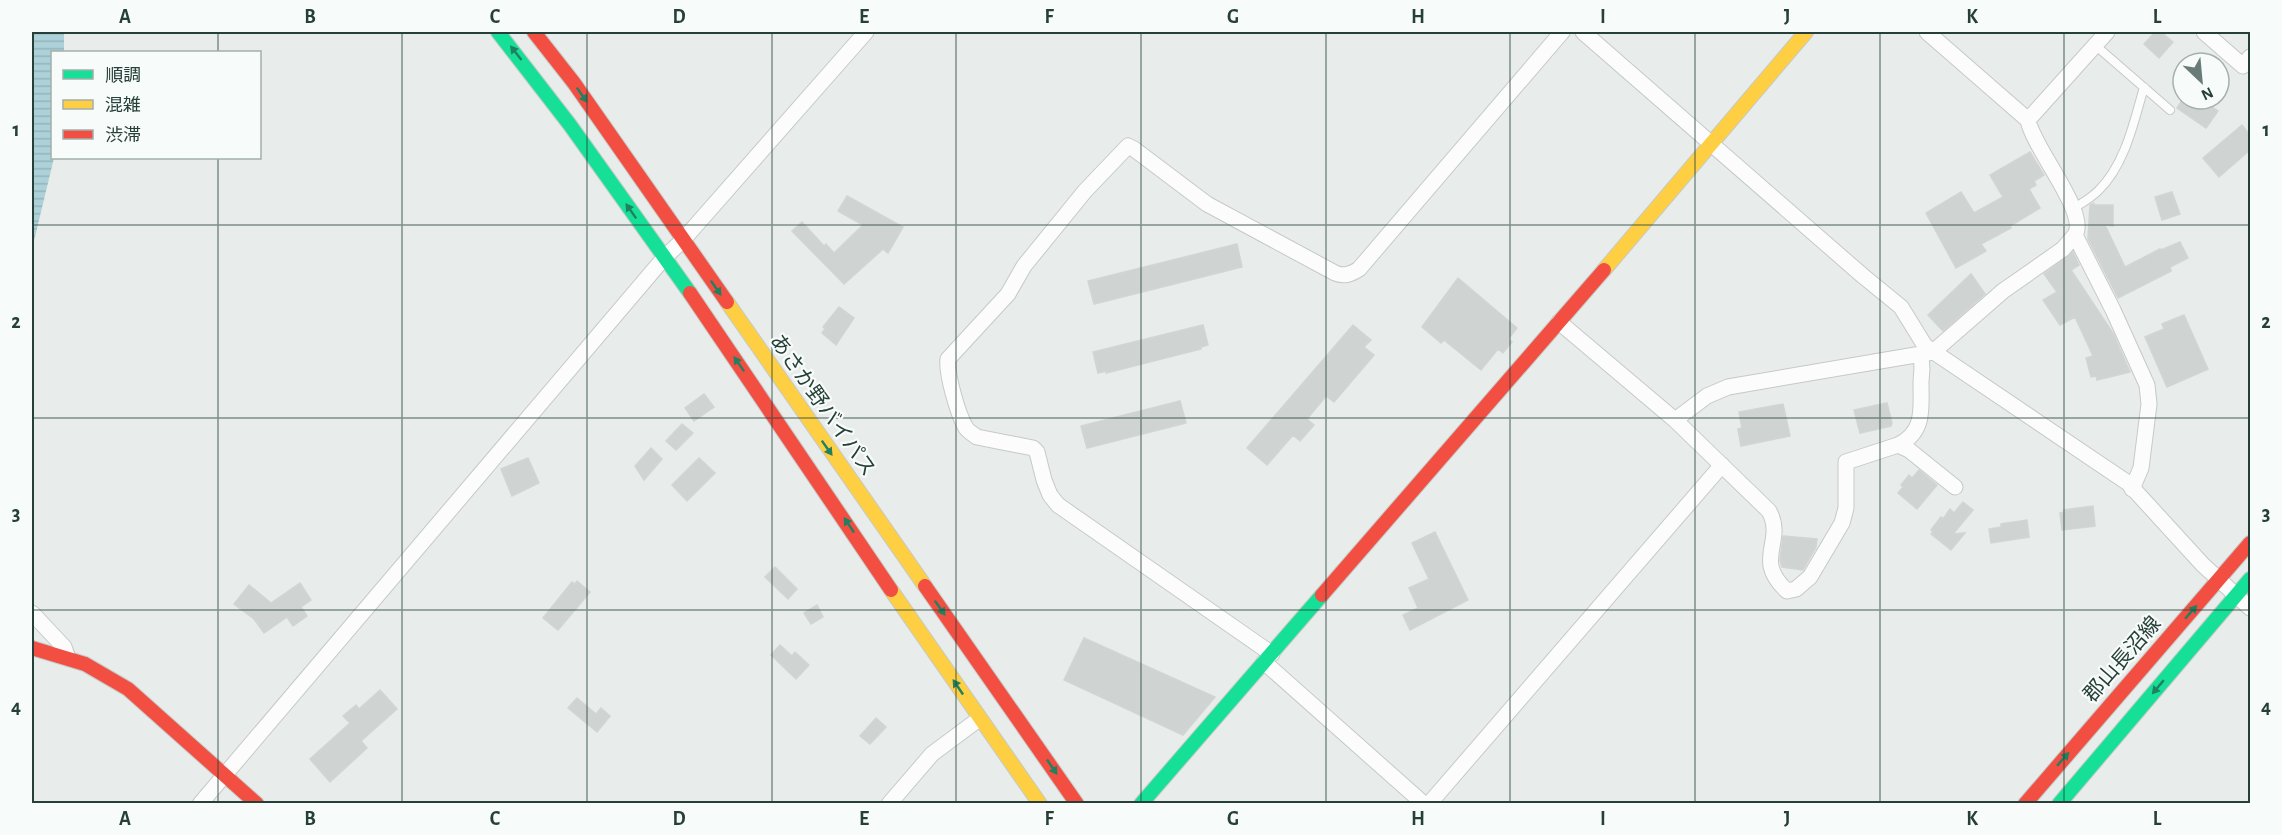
<svg xmlns="http://www.w3.org/2000/svg" width="2282" height="835" viewBox="0 0 2282 835" font-family="'Alegreya Sans','Noto Sans JP',sans-serif">
  <defs>
    <pattern id="water-rules" width="6" height="5" patternUnits="userSpaceOnUse" patternTransform="scale(1.5)"><rect width="6" height="5" fill="#acd1d8"/><path d="M0 2.5h6" fill="none" stroke="#94b4ba"/></pattern>
  </defs>
  <rect width="100%" height="100%" fill="#e8ecea"/>
  <path fill="url(#water-rules)" d="M32,32H64V52H52V158H54L32,249Z"/>
  <path fill="#cfd4d2" stroke="#d1d5d3" stroke-width="1.5" d="M2155,32H2161L2173,42L2159,58L2144,44Z
    M2183,99H2200L2218,111L2206,128L2177,108Z
    M2242,125L2250,135V150L2219,177L2203,158Z
    M2030,152L2044,175L2034,181L2036,185L2029,189L2040,208L2010,226L2011,228L1981,244L1986,251L1956,268L1926,213L1961,192L1974,213L2003,197L1990,175Z
    M2172,192L2180,214L2162,220L2155,197Z
    M847,196L903,227L888,253L883,249L844,284L792,231L802,222L824,246L826,244L834,253L863,225L838,211Z
    M2094,203V205H2113V226L2105,225L2125,267L2160,249L2161,250L2180,242L2188,258L2170,267L2171,271L2118,298L2088,239L2090,205Z
    M1237,244L1242,267L1094,304L1088,281Z
    M2073,252L2079,265L2071,270L2113,333L2130,372L2097,380L2096,376L2091,377L2086,358L2093,356L2075,317L2060,325L2043,300L2057,292L2044,274Z
    M1971,274L1985,294L1943,331L1928,315Z
    M1458,278L1517,328L1508,339L1512,342L1503,353L1498,349L1481,370L1444,340L1441,343L1422,327Z
    M839,307L854,318L836,345L822,333L825,329L823,327Z
    M2184,315L2208,369L2167,387L2145,337L2164,329L2162,324Z
    M1203,325L1208,345L1201,347V349L1106,373V371L1098,373L1093,352Z
    M1353,325L1371,340L1364,347L1374,355L1334,402L1326,396L1307,419L1314,425L1300,441L1293,435L1267,465L1266,464L1247,448Z
    M704,394L714,407L694,421L685,408Z
    M1180,401L1186,423L1087,448L1081,426Z
    M1887,403L1892,423L1891,426L1860,433L1854,410Z
    M1783,404L1790,436L1741,446L1738,429L1742,428L1739,412Z
    M682,424L693,433L676,450L666,441Z
    M651,448L662,459L644,480L635,466Z
    M528,458L539,483L512,496L501,469Z
    M699,458L715,473L687,501L672,485Z
    M1919,470L1937,485L1917,509L1898,493L1903,487L1901,485L1909,475L1912,478Z
    M1963,502L1973,510L1953,534L1965,533L1951,550L1931,534L1933,532L1931,530L1941,517L1943,519L1950,509L1954,513Z
    M2093,506L2095,526L2062,530L2060,513L2064,512V510Z
    M2027,520L2029,537L1991,543L1989,529L2001,527V524Z
    M1435,532L1468,600L1410,630L1403,615L1418,608L1409,588L1429,579L1412,543Z
    M1783,536L1817,539L1816,547L1803,570L1782,567L1780,560Z
    M775,567L797,589L788,599L765,577Z
    M577,581L590,592L558,630L543,618L572,582L575,584Z
    M300,583L311,600L301,607L307,616L293,626L287,617L264,633L254,619L234,604L249,585L271,603Z
    M817,605L823,617L811,624L804,613Z
    M1084,638L1215,697L1183,735L1064,680Z
    M780,645L792,656L795,652L809,665L796,679L771,655Z
    M380,690L397,709L361,741L367,748L330,782L310,759L350,723L343,716L356,705L359,709Z
    M577,698L596,714L601,708L610,716L597,732L568,708Z
    M876,718L886,727L870,744L860,736Z"/>
  <g fill="none" stroke-linecap="round" stroke-linejoin="round">
    <defs>
      <path id="lane" d="M2095,45L2170,110
        M2074,208C2082,203 2091,198 2098,191C2125,165 2134,122 2144,87"/>
      <path id="street" d="M1583,32L1863,276L1901,307L1925,346L2128,483L2203,565L2250,608
        M1927,32L2028,120C2033,148 2089,213 2075,235L2113,310L2147,385L2149,404L2141,468L2132,489
        M2204,32L2243,66L2250,57
        M2028,120L2107,32
        M1559,322L1675,420L1769,511C1786,542 1752,559 1787,591L1796,589L1810,577L1842,523L1846,508V462L1898,445C1925,432 1921,409 1921,383C1921,373 1924,366 1920,356
        M1675,420L1707,396L1728,387L1933,352L2003,291L2063,249L2075,235
        M1898,445L1909,450L1955,487
        M32,613L64,647L68,658
        M1272,654L1058,505L1050,495L1044,480L1037,452L1033,448L977,437C973,434 969,432 966,428C958,415 946,373 948,359L1008,294L1024,266L1085,191L1128,146L1134,149L1207,204L1335,273C1344,277 1351,274 1359,269L1562,32
        M1264,662L1424,804
        M200,804L664,258L683,240L866,32
        M889,804L932,754L979,719
        M1429,804L1722,465"/>
      <path id="fast" d="M498,32L570,125L690,293
        M1141,804L1322,595
        M2059,804L2250,579"/>
      <path id="slow" d="M1604,270L1806,32
        M727,302L925,586
        M891,590L1040,804"/>
      <path id="jam" d="M534,32L574,83L727,302
        M690,293L891,590
        M925,586L1077,804
        M1322,595L1604,270
        M32,648L85,664L128,689L257,804
        M2025,804L2250,543"/>
    </defs>
    <use href="#lane" stroke="#c5c9c7" stroke-width="10"/>
    <use href="#street" stroke="#c5c9c7" stroke-width="17"/>
    <use href="#fast" stroke="#c4cac7" stroke-width="16"/>
    <use href="#slow" stroke="#c4cac7" stroke-width="16"/>
    <use href="#jam" stroke="#c4cac7" stroke-width="16"/>
    <use href="#lane" stroke="#fcfcfc" stroke-width="8"/>
    <use href="#street" stroke="#fcfcfc" stroke-width="15"/>
    <use href="#fast" stroke="#16e098" stroke-width="14"/>
    <use href="#slow" stroke="#ffcf43" stroke-width="14"/>
    <use href="#jam" stroke="#f24e42" stroke-width="14"/>
  </g>
  <defs><path id="oneway-solid" d="M-6-.8H1V-3.2L6.5 0L1 3.2V.8H-6Z" transform="scale(1.5)"/></defs>
  <g fill="#20805f">
    <use href="#oneway-solid" transform="translate(516 53) rotate(-128)"/>
    <use href="#oneway-solid" transform="translate(582 95) rotate(55)"/>
    <use href="#oneway-solid" transform="translate(631 211) rotate(-125)"/>
    <use href="#oneway-solid" transform="translate(716 288) rotate(55)"/>
    <use href="#oneway-solid" transform="translate(739 364) rotate(-125)"/>
    <use href="#oneway-solid" transform="translate(827 448) rotate(55)"/>
    <use href="#oneway-solid" transform="translate(849 525) rotate(-124)"/>
    <use href="#oneway-solid" transform="translate(940 608) rotate(55)"/>
    <use href="#oneway-solid" transform="translate(2191 612) rotate(-49)"/>
    <use href="#oneway-solid" transform="translate(958 687) rotate(-124)"/>
    <use href="#oneway-solid" transform="translate(2158 687) rotate(130)"/>
    <use href="#oneway-solid" transform="translate(2063 759) rotate(-49)"/>
    <use href="#oneway-solid" transform="translate(1052 767) rotate(56)"/>
  </g>
  <path fill="none" stroke="#264039" stroke-width="1.5" stroke-opacity="0.55" d="M218,32V52M402,32V804M587,32V804M772,32V804M956,32V804M1141,32V804M1326,32V804M1510,32V804M1695,32V804M1880,32V804M2064,32V804M218,158V804M32,225H2250M32,418H2250M32,610H2250"/>
  <g text-anchor="middle" stroke-width="4.5" stroke-linejoin="round" paint-order="stroke">
    <g font-size="21" fill="#264039" stroke="#f7fbf9">
      <text transform="translate(823 405) rotate(55)" y="7">あさか野バイパス</text>
      <text transform="translate(2122 659) rotate(-49)" y="7">郡山長沼線</text>
    </g>
  </g>
  <rect width="2282" height="835" fill="none" stroke="#f7fbf9" stroke-width="66"/>
  <rect x="51" y="51" width="210" height="108" fill="#f7fbf9" stroke="#a3b0ac" stroke-width="1.5"/>
  <rect x="63" y="70" width="30" height="9" fill="#16e098" stroke="#a3b0ac" stroke-width="1.5"/>
  <text x="105" y="81" font-size="18" fill="#264039">順調</text>
  <rect x="63" y="100" width="30" height="9" fill="#ffcf43" stroke="#a3b0ac" stroke-width="1.5"/>
  <text x="105" y="111" font-size="18" fill="#264039">混雑</text>
  <rect x="63" y="130" width="30" height="9" fill="#f24e42" stroke="#a3b0ac" stroke-width="1.5"/>
  <text x="105" y="141" font-size="18" fill="#264039">渋滞</text>
  <g transform="translate(2201 81) rotate(154)"><circle r="28" fill="#f7fbf9" stroke="#a3b0ac" stroke-width="1.5"/>
  <path d="M0-4.5L10 22L0 15L-10 22Z" fill="#6a7c77"/>
  <text y="-9" font-size="16" font-weight="bold" text-anchor="middle" fill="#264039">N</text>
  </g>
  <rect x="33" y="33" width="2216" height="769" fill="none" stroke="#264039" stroke-width="2"/>
  <g font-size="20" text-anchor="middle" font-weight="bold" fill="#264039">
    <text x="125" y="23">A</text>
    <text x="310" y="23">B</text>
    <text x="495" y="23">C</text>
    <text x="679" y="23">D</text>
    <text x="864" y="23">E</text>
    <text x="1049" y="23">F</text>
    <text x="1233" y="23">G</text>
    <text x="1418" y="23">H</text>
    <text x="1603" y="23">I</text>
    <text x="1787" y="23">J</text>
    <text x="1972" y="23">K</text>
    <text x="2157" y="23">L</text>
    <text x="16" y="136">1</text>
    <text x="2266" y="136">1</text>
    <text x="16" y="328">2</text>
    <text x="2266" y="328">2</text>
    <text x="16" y="520">3</text>
    <text x="2266" y="520">3</text>
    <text x="16" y="713">4</text>
    <text x="2266" y="713">4</text>
    <text x="125" y="825">A</text>
    <text x="310" y="825">B</text>
    <text x="495" y="825">C</text>
    <text x="679" y="825">D</text>
    <text x="864" y="825">E</text>
    <text x="1049" y="825">F</text>
    <text x="1233" y="825">G</text>
    <text x="1418" y="825">H</text>
    <text x="1603" y="825">I</text>
    <text x="1787" y="825">J</text>
    <text x="1972" y="825">K</text>
    <text x="2157" y="825">L</text>
  </g>
</svg>
